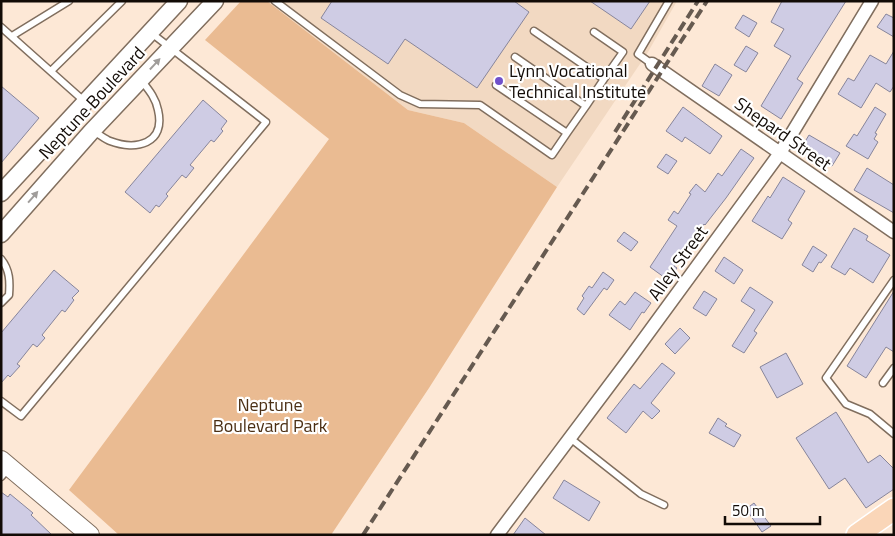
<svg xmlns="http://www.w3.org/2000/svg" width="895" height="536" viewBox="0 0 895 536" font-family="'Titillium Web',sans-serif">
  <rect width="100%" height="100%" fill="#fde8d6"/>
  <path fill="#f2d9c2" d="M267,1H677L648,52L557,187L464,123L408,110Z"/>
  <path fill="#eabb92" d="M241,1H267L408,110L464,123L557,187L429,388L331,535H119L69,490L329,139L205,40Z"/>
  <path fill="#cfcce4" stroke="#87859b" d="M332,1H514L529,12L477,88L405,39L388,64L321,18Z
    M590,1H650L631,29Z
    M782,1H846L797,79L803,83L781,119L761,106L791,56L774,46L784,29L771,22Z
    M886,14L894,18V37L877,27Z
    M743,15L757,23L749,37L735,28Z
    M746,46L758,53L746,72L734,65Z
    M894,51V86L890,92L876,83L861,108L838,94L848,78L854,81L870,55L886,64Z
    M715,64L732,75L719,96L702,86Z
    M1,86L39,118L1,163Z
    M203,100L227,121L221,129L223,131L214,142L211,140L190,165L194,168L186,178L182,175L166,194L168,196L159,207L156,205L150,213L125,192Z
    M683,107L722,136L710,154L685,137L682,142L666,131Z
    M875,107L886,114L875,133L877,134L874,139L878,142L868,159L846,146L854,134L857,136Z
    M809,135L840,153L832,166L820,159L819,161L800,150Z
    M741,149L754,158L726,198L705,225L704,224L674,266L677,268L668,280L650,267L677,226L668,220L674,211L678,214L691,194L689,193L696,184L705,192L718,173L722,176Z
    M666,154L677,161L668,174L657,167Z
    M867,168L894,185V213L854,190Z
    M783,177L805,191L788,220L792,223L782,239L752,221L768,196L770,198Z
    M854,228L868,236L866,240L890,255L873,283L850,268L845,275L831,267Z
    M624,232L638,242L631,251L617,241Z
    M813,246L827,255L821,263L819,262L813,272L802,265Z
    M724,257L743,270L734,284L715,271Z
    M54,270L79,291L72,298L74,300L65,312L62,310L42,335L45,338L37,347L33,344L17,364L20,366L10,377L8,375L1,383V333Z
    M603,272L614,280L607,290L604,288L584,315L577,309L584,298L582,296L589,286L592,288Z
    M750,287L773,302L754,331L757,333L744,353L732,346L755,310L741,301Z
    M704,291L717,299L706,316L693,308Z
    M894,291V352L886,347L866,378L847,366Z
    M635,292L651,303L644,313L642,312L630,330L609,315L620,301L625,305Z
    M680,328L690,338L675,354L665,344Z
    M786,353L803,384L777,398L760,367Z
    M662,363L675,373L651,403L660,411L652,419L643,411L626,433L607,418L634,384L640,389Z
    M836,412L868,463L880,455L894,469V489L866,508L845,478L829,489L796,438Z
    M718,418L727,424L725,426L741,435L734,447L709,433Z
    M564,480L600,502L589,521L553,498Z
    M1,492L8,497L10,494L33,513L31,515L52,535H1Z
    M754,503L771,526L762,532L746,509Z
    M525,518L546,535H513Z"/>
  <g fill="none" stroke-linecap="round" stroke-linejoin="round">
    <defs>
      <path id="service" d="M275,1L400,95L420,104L480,105L552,155L567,133L496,85
        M1,27L84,101
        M534,31L604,79L586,106
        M594,32L623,52L604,79
        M12,36L69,1
        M515,57L586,106L567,133
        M652,64L638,54L669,1
        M51,71L122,1
        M93,131C99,134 105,139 110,141C136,151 166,144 158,110C156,98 148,89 141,80
        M1,259C10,270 10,282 9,295L1,303
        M894,280L826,378L846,404L870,414L894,434
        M883,383L894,368
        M1,401L21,416L266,122L150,32
        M570,438L641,494L664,505
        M1,477L9,468"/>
      <path id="minor" d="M652,64L894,232
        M497,535L630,358L780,153L872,1"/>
      <path id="tertiary" d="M1,193L179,1
        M1,234L91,132L215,1"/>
      <path id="secondary" d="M1,460L90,535"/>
      <path id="trunk" d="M857,535L894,509"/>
    </defs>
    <use href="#service" stroke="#806e5e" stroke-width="9"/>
    <use href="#minor" stroke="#806e5e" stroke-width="15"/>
    <use href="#tertiary" stroke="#806e5e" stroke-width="19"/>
    <use href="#secondary" stroke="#806e5e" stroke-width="20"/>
    <use href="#trunk" stroke="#fff" stroke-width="24"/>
    <use href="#service" stroke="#fff" stroke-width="6"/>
    <use href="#minor" stroke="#fff" stroke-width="12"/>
    <use href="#tertiary" stroke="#fff" stroke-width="16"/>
    <use href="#secondary" stroke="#fff" stroke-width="18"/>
    <use href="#trunk" stroke="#fad6b8" stroke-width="21"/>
    <path stroke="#665a50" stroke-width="4" stroke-dasharray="10 5" stroke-linecap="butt" d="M615,132L698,1
      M363,535L707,1"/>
  </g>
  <defs><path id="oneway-solid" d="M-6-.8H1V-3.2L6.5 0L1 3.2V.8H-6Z" transform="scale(1.25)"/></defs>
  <g fill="#a09d9b">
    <use href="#oneway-solid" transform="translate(155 64) rotate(-47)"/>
    <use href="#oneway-solid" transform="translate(33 197) rotate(-49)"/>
  </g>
  <circle fill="#7051cb" stroke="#fff" stroke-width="2" cx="499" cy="81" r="5"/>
  <g text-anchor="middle" stroke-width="4.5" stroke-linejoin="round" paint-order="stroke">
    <g font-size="18" fill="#120b06" stroke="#fff" text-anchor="start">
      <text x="509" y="77">Lynn Vocational<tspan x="509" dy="21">Technical Institute</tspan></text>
    </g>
    <g font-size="18" fill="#120b06" stroke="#fff">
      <text transform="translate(92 103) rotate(-47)" y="6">Neptune Boulevard</text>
      <text transform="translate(783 134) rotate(35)" y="6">Shepard Street</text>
      <text transform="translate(678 263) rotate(-54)" y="6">Alley Street</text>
    </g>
    <g font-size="18" fill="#4b2f14" stroke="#fff">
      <text x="270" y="411">Neptune<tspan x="270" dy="21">Boulevard Park</tspan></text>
    </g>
  </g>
  <rect width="895" height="536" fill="none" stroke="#120b06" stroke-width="5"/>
  <path d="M725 516v8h95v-8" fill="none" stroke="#120b06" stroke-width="2.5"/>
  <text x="732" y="516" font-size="15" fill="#120b06" stroke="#ffffff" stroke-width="4" paint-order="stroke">50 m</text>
</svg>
